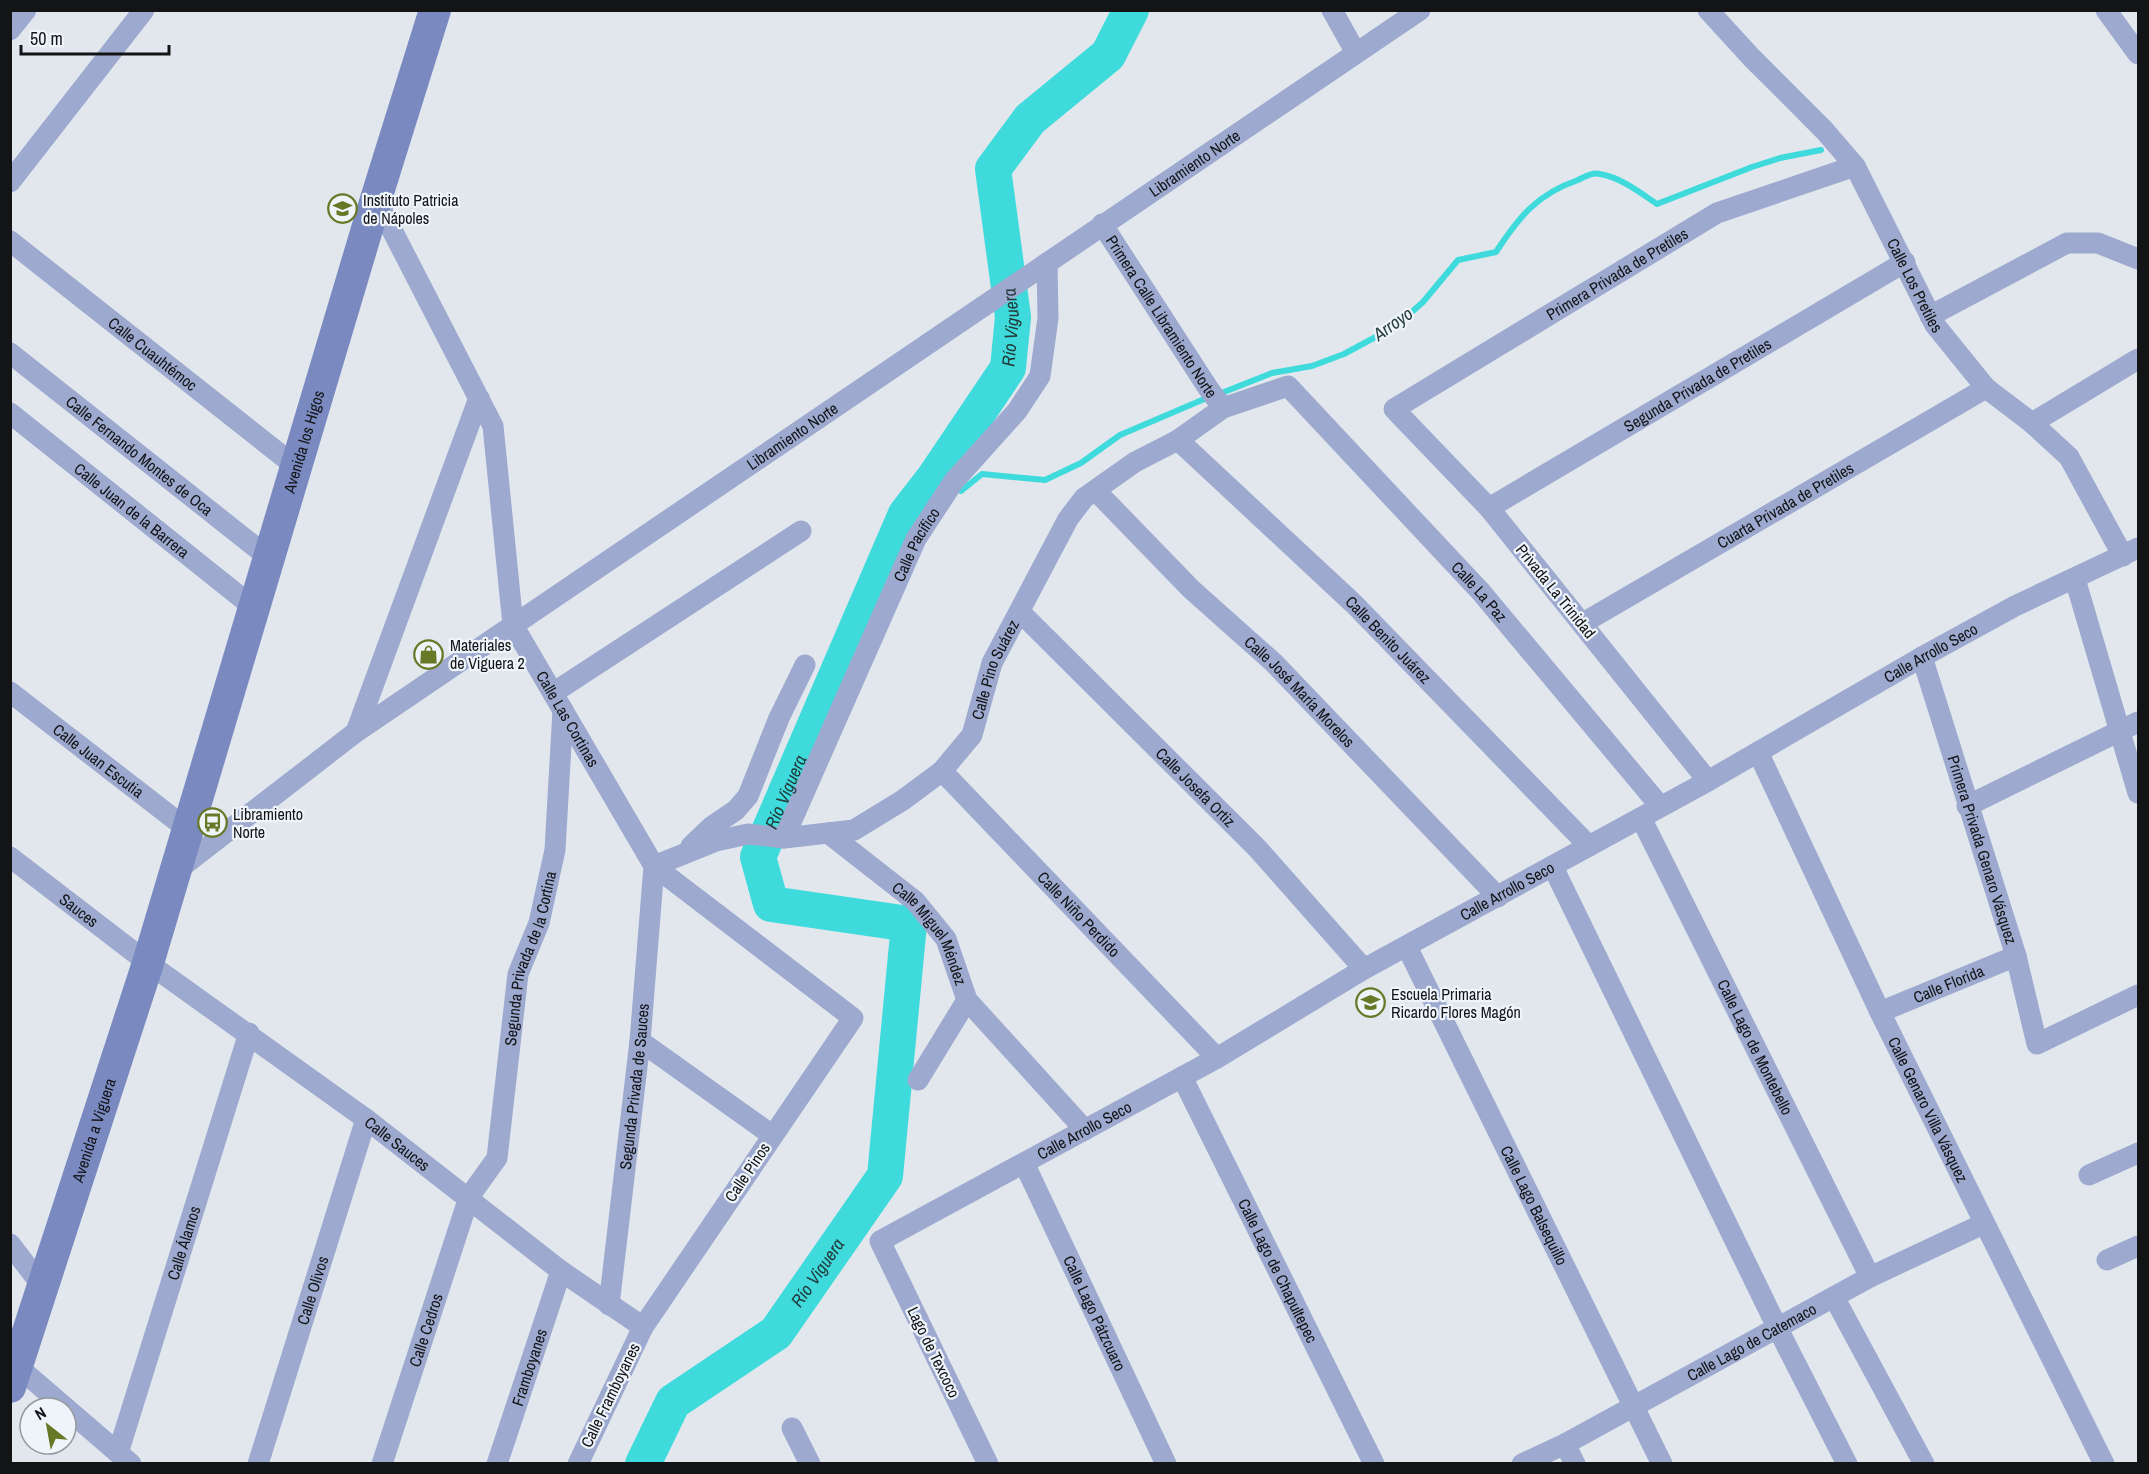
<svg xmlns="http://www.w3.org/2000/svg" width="2149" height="1474" viewBox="0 0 2149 1474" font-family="'Archivo Narrow',sans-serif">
  <rect width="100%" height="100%" fill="#e1e7ed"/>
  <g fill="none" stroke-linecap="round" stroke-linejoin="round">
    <path stroke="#3fdbdc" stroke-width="6" d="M1219,394L1272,373L1312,366L1344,354L1396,326L1423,302L1458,260L1496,252C1519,217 1537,194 1578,180C1584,177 1593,172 1600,174C1622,178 1639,192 1657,204L1752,167L1780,158L1821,150
      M934,478L961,491L982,474L1045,480L1081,463L1120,435L1209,397"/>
    <path stroke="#3fdbdc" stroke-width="36" id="s1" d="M643,1464L673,1402L776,1333L885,1176L909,924L771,904L758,857L906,514L934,478L1008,368L1013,317L993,169L1030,119L1108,55L1131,10"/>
    <g stroke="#9da9cf" stroke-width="21">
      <path d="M1332,10L1356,53"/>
      <path id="s2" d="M1708,10L1751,57L1824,130L1855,166L1935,325L1986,388L2032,423L2069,457L2123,556"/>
      <path d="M2106,10L2138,54"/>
      <path d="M10,30L26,10"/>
      <path d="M10,182L144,10"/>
      <path id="s3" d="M376,199L493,426L513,625L654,866L853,1018L643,1327L578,1464"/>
      <path id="s4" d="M1102,224L1208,388L1223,408"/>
      <path id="s5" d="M10,241L295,466"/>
      <path d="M1930,316L2067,243H2098L2138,259"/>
      <path id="s6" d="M10,353L268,557"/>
      <path id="s7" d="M10,413L253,607"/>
      <path d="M2032,423L2138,359"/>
      <path id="s8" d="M1178,440L1354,604L1589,846"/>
      <path id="s9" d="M1096,491L1191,589L1274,663L1498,897"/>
      <path id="s10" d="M1489,508L1905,262"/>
      <path d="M2075,579L2138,793"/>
      <path id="s11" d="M1020,612L1257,848L1364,969"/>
      <path id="s12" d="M1583,623L1986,388"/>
      <path id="s13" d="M1922,657L2016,956L2037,1044L2138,995"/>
      <path id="s14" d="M10,692L187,829"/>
      <path d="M553,693L801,531"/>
      <path d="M356,732L479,398"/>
      <path id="s15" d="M1758,752L1880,1012L2104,1464"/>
      <path id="s16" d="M942,771L1217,1058"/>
      <path id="s17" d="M1708,781L1489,508L1394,409L1717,213L1855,166"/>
      <path d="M1967,806L2138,722"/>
      <path id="s18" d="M1641,818L1870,1277"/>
      <path id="s19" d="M828,833L915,901L946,939L967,1000L1085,1130"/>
      <path id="s20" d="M784,838L916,539L954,481L1017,411L1040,376L1048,318L1047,263"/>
      <path d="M691,846L711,827L736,810L748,796L779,718L805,665"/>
      <path id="s21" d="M10,857L148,963L366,1119L561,1271L643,1327"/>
      <path d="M1553,867L1778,1329L1847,1464"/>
      <path id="s22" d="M175,872L356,732L1420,10"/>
      <path id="s23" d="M1407,947L1662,1464"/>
      <path id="s24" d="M1880,1012L2016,956"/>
      <path d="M640,1041L772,1135"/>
      <path id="s25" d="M1182,1077L1374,1464"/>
      <path d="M918,1080L967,1000"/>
      <path id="s26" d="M1024,1163L1166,1464"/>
      <path d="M2089,1175L2138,1153"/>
      <path d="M10,1244L43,1287"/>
      <path d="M2107,1260L2138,1246"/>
      <path d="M1834,1297L1924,1464"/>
      <path id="s27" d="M609,1305L640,1041L654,866L716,841L748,834L784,838L854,830L903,800L942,771L972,735L992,663L1068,519L1084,498L1135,462L1178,440L1223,408L1288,386L1481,592L1660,806"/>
      <path d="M17,1366L131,1464"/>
      <path d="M792,1428L810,1464"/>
      <path d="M1565,1444L1575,1464"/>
      <path id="s28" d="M118,1453L249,1033"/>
      <path id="s29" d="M258,1464L366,1119"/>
      <path id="s30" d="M382,1464L469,1197L497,1158L518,974L539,923L555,850L563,710"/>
      <path id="s31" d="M497,1464L561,1271"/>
      <path id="s32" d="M988,1464L880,1241L1217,1058L1364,969L1708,781L1922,657L2015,606L2138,548"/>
      <path id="s33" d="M1522,1464L1565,1444L1870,1277L1983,1224"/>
    </g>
    <path stroke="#7a8ac1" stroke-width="32" id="s34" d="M10,1387L148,963L376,199L435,10"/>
  </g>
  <defs>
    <symbol id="school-ring" viewBox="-11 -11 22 22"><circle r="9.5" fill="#eef4fa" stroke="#677827" stroke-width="1.5"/><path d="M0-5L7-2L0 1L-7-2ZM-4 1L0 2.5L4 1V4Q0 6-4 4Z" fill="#677827"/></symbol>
    <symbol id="shop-ring" viewBox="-11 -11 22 22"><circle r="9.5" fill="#eef4fa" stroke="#677827" stroke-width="1.5"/><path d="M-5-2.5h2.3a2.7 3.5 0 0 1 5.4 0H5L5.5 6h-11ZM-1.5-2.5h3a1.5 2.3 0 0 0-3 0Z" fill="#677827"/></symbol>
    <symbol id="bus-ring" viewBox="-11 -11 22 22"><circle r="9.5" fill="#eef4fa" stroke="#677827" stroke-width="1.5"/><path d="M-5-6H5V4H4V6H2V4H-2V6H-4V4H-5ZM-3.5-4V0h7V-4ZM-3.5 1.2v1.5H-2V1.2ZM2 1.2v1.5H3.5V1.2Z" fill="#677827"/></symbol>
  </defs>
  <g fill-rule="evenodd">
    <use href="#school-ring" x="326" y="192" width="33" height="33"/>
    <use href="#shop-ring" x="412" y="638" width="33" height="33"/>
    <use href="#bus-ring" x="196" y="806" width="33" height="33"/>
    <use href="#school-ring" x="1354" y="986" width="33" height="33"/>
  </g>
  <g text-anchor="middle" stroke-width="4.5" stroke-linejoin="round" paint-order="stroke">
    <g font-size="16" fill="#121416" stroke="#eef4fa">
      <text dy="6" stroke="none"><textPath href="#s22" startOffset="1242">Libramiento Norte</textPath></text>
      <text dy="6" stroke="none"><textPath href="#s17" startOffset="748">Primera Privada de Pretiles</textPath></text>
      <text dy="6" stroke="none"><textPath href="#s2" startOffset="348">Calle Los Pretiles</textPath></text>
      <text dy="6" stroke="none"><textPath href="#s4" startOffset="110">Primera Calle Libramiento Norte</textPath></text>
      <text dy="6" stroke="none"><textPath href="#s5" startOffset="182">Calle Cuauhtémoc</textPath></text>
      <text dy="6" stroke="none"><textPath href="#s10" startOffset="242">Segunda Privada de Pretiles</textPath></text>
      <text dy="6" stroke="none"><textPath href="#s22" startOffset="756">Libramiento Norte</textPath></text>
      <text dy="6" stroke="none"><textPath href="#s34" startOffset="990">Avenida los Higos</textPath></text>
      <text dy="6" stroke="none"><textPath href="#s6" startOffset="165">Calle Fernando Montes de Oca</textPath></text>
      <text dy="6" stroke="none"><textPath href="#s12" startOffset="234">Cuarta Privada de Pretiles</textPath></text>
      <text dy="6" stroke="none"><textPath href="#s7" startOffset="156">Calle Juan de la Barrera</textPath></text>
      <text dy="6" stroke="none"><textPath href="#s20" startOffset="322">Calle Pacífico</textPath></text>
      <text transform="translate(1556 591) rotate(51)" y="6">Privada La Trinidad</text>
      <text dy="6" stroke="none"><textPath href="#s27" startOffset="1580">Calle La Paz</textPath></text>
      <text dy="6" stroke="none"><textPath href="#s8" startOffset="290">Calle Benito Juárez</textPath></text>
      <text dy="6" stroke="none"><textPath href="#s32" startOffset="1452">Calle Arrollo Seco</textPath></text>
      <text dy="6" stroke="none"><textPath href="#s27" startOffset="870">Calle Pino Suárez</textPath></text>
      <text dy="6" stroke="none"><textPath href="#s9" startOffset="286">Calle José María Morelos</textPath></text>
      <text dy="6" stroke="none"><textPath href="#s3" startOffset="564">Calle Las Cortinas</textPath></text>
      <text dy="6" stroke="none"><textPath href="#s14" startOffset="112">Calle Juan Escutia</textPath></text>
      <text dy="6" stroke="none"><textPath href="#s11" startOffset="248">Calle Josefa Ortiz</textPath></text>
      <text dy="6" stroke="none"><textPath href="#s13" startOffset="202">Primera Privada Genaro Vásquez</textPath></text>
      <text dy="6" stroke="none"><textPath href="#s32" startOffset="966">Calle Arrollo Seco</textPath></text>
      <text dy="6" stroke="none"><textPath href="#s21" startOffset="87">Sauces</textPath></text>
      <text dy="6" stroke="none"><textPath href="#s16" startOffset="198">Calle Niño Perdido</textPath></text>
      <text dy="6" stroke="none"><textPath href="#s19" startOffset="146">Calle Miguel Méndez</textPath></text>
      <text dy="6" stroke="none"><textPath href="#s30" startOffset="532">Segunda Privada de la Cortina</textPath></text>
      <text dy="6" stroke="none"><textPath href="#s24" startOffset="74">Calle Florida</textPath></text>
      <text dy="6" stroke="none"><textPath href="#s18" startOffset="256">Calle Lago de Montebello</textPath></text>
      <text dy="6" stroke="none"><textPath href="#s27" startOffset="220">Segunda Privada de Sauces</textPath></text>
      <text dy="6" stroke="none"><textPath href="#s15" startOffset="396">Calle Genaro Villa Vásquez</textPath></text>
      <text dy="6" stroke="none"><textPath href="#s34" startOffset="270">Avenida a Viguera</textPath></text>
      <text dy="6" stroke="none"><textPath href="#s32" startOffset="480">Calle Arrollo Seco</textPath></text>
      <text dy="6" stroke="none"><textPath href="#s21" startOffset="482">Calle Sauces</textPath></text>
      <text transform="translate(747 1172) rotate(-56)" y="6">Calle Pinos</text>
      <text dy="6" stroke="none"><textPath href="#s23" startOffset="288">Calle Lago Balsequillo</textPath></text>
      <text dy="6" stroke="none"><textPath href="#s28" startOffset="220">Calle Álamos</textPath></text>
      <text dy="6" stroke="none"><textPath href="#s25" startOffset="216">Calle Lago de Chapultepec</textPath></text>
      <text dy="6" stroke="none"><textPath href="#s29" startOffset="182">Calle Olivos</textPath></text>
      <text dy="6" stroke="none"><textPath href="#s26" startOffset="166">Calle Lago Pátzcuaro</textPath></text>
      <text dy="6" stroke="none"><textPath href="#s30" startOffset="141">Calle Cedros</textPath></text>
      <text dy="6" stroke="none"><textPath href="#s33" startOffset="260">Calle Lago de Catemaco</textPath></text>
      <text transform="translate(934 1352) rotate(64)" y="6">Lago de Texcoco</text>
      <text dy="6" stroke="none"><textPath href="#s31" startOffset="102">Framboyanes</textPath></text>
      <text transform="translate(610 1395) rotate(-64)" y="6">Calle Framboyanes</text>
    </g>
    <g font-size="16" fill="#121416" stroke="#eef4fa" text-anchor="start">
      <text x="363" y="206">Instituto Patricia<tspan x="363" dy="18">de Nápoles</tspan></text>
      <text x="450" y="651">Materiales<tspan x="450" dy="18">de Viguera 2</tspan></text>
      <text x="233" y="820">Libramiento<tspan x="233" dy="18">Norte</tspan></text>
      <text x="1391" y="1000">Escuela Primaria<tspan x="1391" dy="18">Ricardo Flores Magón</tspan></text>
    </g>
    <g font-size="18" font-style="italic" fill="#233c3c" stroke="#eef4fa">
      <text transform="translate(1393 324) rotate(-35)" y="6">Arroyo</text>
      <text dy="6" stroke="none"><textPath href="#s1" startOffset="1418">Río Viguera</textPath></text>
      <text dy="6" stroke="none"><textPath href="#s1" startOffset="896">Río Viguera</textPath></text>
      <text dy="6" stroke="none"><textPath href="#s1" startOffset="266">Río Viguera</textPath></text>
    </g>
  </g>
  <rect width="2149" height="1474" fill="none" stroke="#121416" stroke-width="24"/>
  <g transform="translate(48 1426) rotate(329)"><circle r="28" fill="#eef4fa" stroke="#969a9f" stroke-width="1.5"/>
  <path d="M0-4.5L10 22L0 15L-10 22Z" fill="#677827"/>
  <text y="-9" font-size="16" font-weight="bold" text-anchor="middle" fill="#121416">N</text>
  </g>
  <path d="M21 45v9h148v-9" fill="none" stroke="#121416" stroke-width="3"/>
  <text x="30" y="45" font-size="18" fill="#121416" stroke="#eef4fa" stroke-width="4.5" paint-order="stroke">50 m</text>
</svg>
